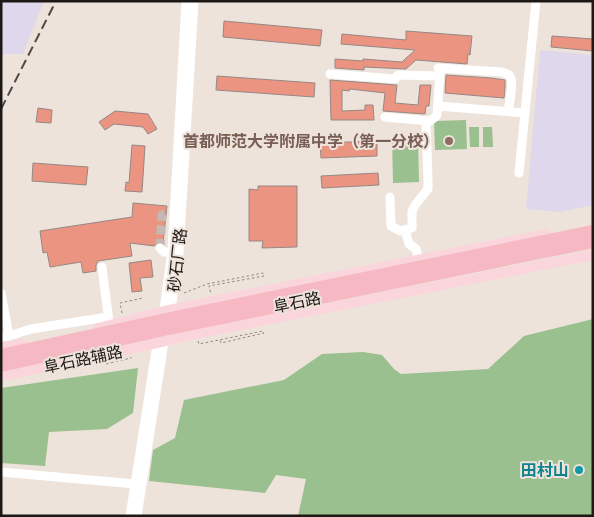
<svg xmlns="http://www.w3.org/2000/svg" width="594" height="517" viewBox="0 0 594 517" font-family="'Crimson Pro','Noto Sans SC',serif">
  <rect width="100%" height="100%" fill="#eee3da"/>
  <path fill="#dfd7ec" d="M1,1H44L23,54H1Z
    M540,50L593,55V205L560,212L526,209Z"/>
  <path fill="#99c08e" d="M466,120L467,149L435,150L434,121Z
    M469,127H479V147H470Z
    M483,127H492L493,147H483Z
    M418,138L419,182L393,183L392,139Z
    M593,319V516H298L306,479L276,475L265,493L149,481L153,450L175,438L184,400L284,380L322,354L363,352L382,355L394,369L401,374L488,369L524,336Z
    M138,368L133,413L107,429L49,432L45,466L1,463V388Z"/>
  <path fill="#ea9481" stroke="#958885" d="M224,21L322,30L320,46L223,37Z
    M406,31L472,36L470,55L468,54L467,64L416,60L406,69L364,67V70L335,68V59L363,61V59L402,62L415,50L341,44L342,34L406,40Z
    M552,36L593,39V51L551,47Z
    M446,75L491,78L505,80V87L504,98L445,93Z
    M217,76L315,83L314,97L216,90Z
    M330,80L397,85L395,103L418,105L420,85H431L429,106H426L425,114L383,111L385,93L350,89L349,91L342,90V111L365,110V105H373L374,120H331Z
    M38,108L52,110L51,123L36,122Z
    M115,111L148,114L157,129L148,134L143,127L114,124L105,130L99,122Z
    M377,141V156L321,158L320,143Z
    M132,145L145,146L142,192L125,191L126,182L129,183Z
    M33,163L88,167L86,185L32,181Z
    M378,173L379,185L322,188L321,176Z
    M258,186H297V247L262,248L263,241H249V189L258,190Z
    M133,203L167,206L163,243L158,242L154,246L130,243L132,256L98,261L96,265V271L83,273L81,262L50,267L47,252L43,253L40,231L132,217Z
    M151,260L153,277L140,278L142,291L132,292L129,263Z"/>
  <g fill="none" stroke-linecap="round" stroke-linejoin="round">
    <path stroke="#c4bab3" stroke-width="9" stroke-dasharray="9 4.5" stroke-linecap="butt" d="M160,248L162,215L168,213"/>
    <path stroke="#908882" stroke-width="1" stroke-dasharray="2.5 2.5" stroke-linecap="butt" d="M184,293L207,284L263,273L264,274V276L209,286L211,294
      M122,313L120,303L143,298
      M198,341L199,344L263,331L264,333L221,343L220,339
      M106,364L131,358V357"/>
    <path stroke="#fff" stroke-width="9" d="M438,68L502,72C503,73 508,74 509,75C515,81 509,104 508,111
      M330,74L395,79L398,75L440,76
      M438,106L525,113
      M385,117L430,121L434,118L437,115L440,72
      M519,173L536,1
      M390,197L391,226L400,231L412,228V212L415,205L428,189V180L426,121
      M405,230L409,244L416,249L419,260
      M160,248L164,252H171
      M102,267L109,322
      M1,293L9,336
      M170,316L179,252L194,1
      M163,317L172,251L186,1
      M1,337L9,336L31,329L108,317
      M1,472L135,484
      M130,516L158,338
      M137,516L165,336"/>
    <path stroke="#fad5dc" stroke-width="10" d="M98,328L164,311L546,234
      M1,348L22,344
      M1,376L157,343L196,334L593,255"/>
    <path stroke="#f6b9c4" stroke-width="12" d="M1,355L170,318L593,231
      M1,366L174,328L593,242"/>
    <path stroke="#4e4944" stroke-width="2" stroke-dasharray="10 5" stroke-linecap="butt" d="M1,109L56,1"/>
  </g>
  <circle fill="#8d6e63" stroke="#eee3da" stroke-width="2" cx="449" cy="141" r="5"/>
  <circle fill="#0f9aa8" stroke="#eee3da" stroke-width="2" cx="579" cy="470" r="5"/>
  <g text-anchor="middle" stroke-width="4" stroke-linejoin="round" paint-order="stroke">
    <g font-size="16" font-weight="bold" fill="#785e54" stroke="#eee3da" text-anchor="end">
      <text x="439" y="147">首都师范大学附属中学（第一分校）</text>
    </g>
    <g font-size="16" fill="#1c1815" stroke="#eee3da">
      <text transform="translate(177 260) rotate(-84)" y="6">砂石厂路</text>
      <text transform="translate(297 302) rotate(-12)" y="6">阜石路</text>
      <text transform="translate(83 359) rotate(-12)" y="6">阜石路辅路</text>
    </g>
    <g font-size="16" font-weight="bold" fill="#0d838f" stroke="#eee3da" text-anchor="end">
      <text x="569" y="476">田村山</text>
    </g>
  </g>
  <rect width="594" height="517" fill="none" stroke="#1c1815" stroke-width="5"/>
</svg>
